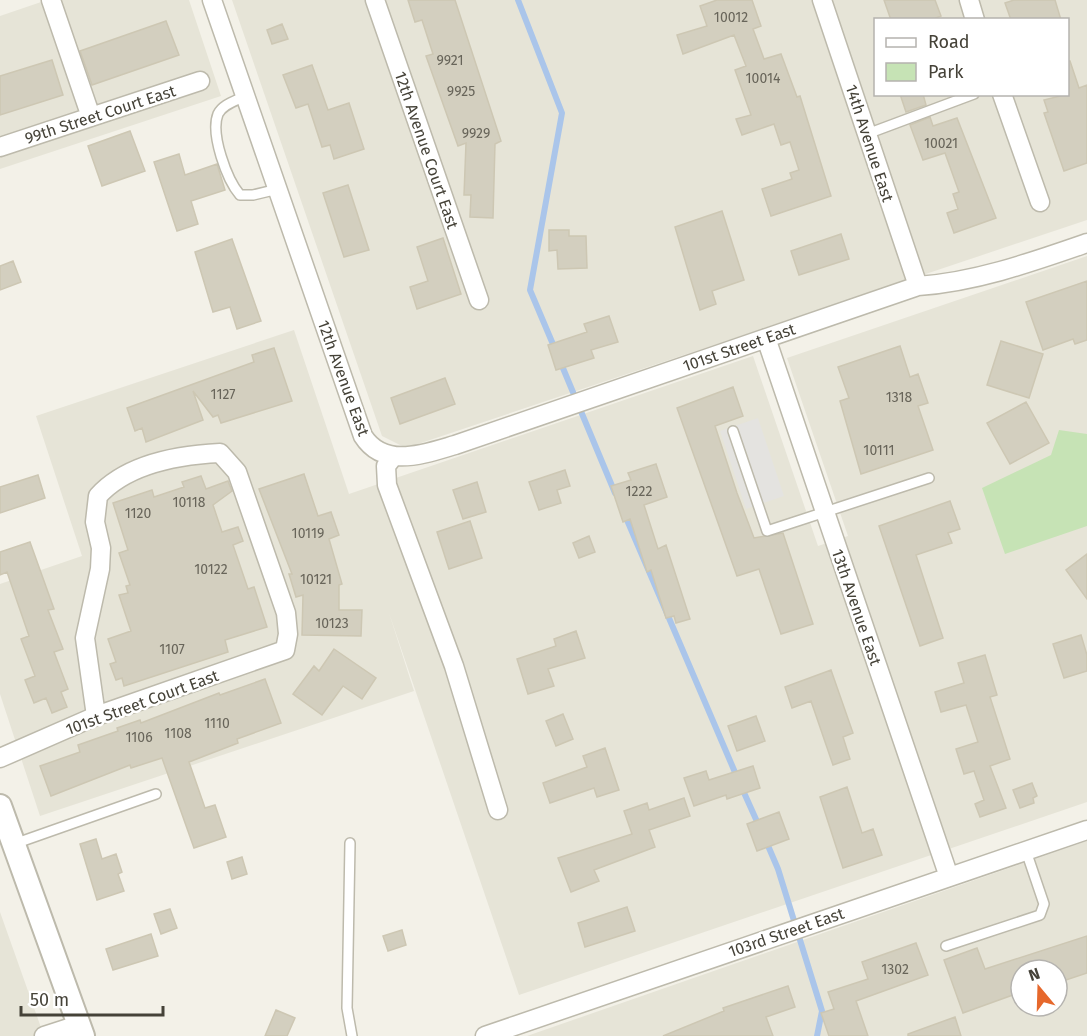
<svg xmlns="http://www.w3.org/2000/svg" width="1087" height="1036" viewBox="0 0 1087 1036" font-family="'Fira Sans',sans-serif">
  <rect width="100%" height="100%" fill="#f3f1e8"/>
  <path fill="#e6e4d7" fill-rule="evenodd" d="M47,0H189L221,96L0,169V16Z
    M232,0H1087V220L406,448L382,436ZM876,20H1068V94H876Z
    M1087,256V802L519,995L389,613L414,691L40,816L0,694V584L82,556L36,416L294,330L349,494L753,356L818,546L848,536L787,358Z
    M1087,841V1036H527ZM1021,970H1057V1006H1021Z
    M0,912L44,1036H0Z"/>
  <path fill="#c6e3b5" d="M1059,430L1087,434V526L1005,554L982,488L1051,455Z"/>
  <path fill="#e4e3e0" d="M758,418L784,496L746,509L720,431Z"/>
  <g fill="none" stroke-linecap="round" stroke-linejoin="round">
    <path stroke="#aac5ea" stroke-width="6" d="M518,0L562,113L530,290L555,349
      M560,361L615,493
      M624,513L737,777
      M741,786L759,826
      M766,841L778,869L822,1011L817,1036"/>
  </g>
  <path fill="#d3cfbf" stroke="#cdc7b3" stroke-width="1.5" d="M408,0H455L501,141L495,144L493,218L470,217L471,195H464L466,143L458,146L426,56L433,54L422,20L415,22Z
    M717,0H752L761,26L753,29L764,59L781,54L797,97L800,96L831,196L771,216L762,189L792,179L790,173L799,170L790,142L781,145L774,124L742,135L736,119L751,115L735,70L746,66L734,35L683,54L677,35L707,26L700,6Z
    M884,0H935L941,16L931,20H891Z
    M1014,0H1055L1061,20H1011L1005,3Z
    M166,21L179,55L92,85L80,51Z
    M282,24L288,39L272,44L267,30Z
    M52,60L63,95L0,115V76Z
    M1068,61H1070L1079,88L1087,85V163L1064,171L1044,113L1048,112L1044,100L1068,94Z
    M312,65L328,110L349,103L364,149L334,159L330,145L322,147L308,104L296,108L283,75Z
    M900,94H923L926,105L906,112Z
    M930,117L933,126L957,118L996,218L954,233L947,213L958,209L953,194L959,192L945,153L923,160L910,125Z
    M130,131L145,171L102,186L88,146Z
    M179,154L185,175L217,164L225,190L191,201L198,224L177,231L154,162Z
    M348,185L369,250L344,257L323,193Z
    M722,211L744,280L712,291L716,304L700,310L675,227Z
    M549,230H569V236H586L587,268L558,269L557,250L549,251Z
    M841,234L849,259L799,275L791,251Z
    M443,238L461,294L417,309L410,287L428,281L417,247Z
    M232,239L261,321L237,329L230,307L213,312L195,252Z
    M13,261L21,282L0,290V266Z
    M1087,281V340L1075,344L1073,339L1043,350L1026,302Z
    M609,316L618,342L591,350L594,358L556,370L548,345L587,332L584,324Z
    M1001,341L1043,354L1029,398L987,385Z
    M900,346L910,377L918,374L928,403L918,406L933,450L861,474L840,401L849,398L838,367Z
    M274,348L292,401L221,423L218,415L213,417L193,391L203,420L146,442L142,428L135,431L127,408L254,362L252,355Z
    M445,378L455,404L400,424L391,398Z
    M733,387L743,416L715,426L737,493L754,538L783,533L813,624L781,634L759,569L737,576L677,408Z
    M1026,402L1049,443L1010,464L987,423Z
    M656,464L667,497L644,505L658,549L666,545L690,619L676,623L674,616L666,618L651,570L647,572L630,519L623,522L611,486L631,480L628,473Z
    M565,470L570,486L557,490L561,503L539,510L529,482Z
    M304,474L318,516L331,512L339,535L329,539L342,584L339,585V610H362L361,636L302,635L303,595L296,597L289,574H292L259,489Z
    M38,475L45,498L0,513V487Z
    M201,476L206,489L228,481L232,491L213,505L222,532L238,527L243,541L233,545L248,589L254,587L267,627L225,640L228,652L124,686L122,678L116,680L110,664L116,662L108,639L131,631L119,595L128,593L126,586L130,585L119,553L128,550L113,503L152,490L154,497L184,487L182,482Z
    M477,482L486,512L463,519L453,490Z
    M950,501L960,529L948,533L952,543L916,555L943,638L920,646L879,526Z
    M470,521L482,558L449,569L437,532Z
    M589,536L595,552L579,558L573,543Z
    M30,542L54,609L48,610L63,649L54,652L68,689L61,692L67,707L52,713L46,698L34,703L25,680L35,676L21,639L29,636L7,572L0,575V552Z
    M1087,554V599L1066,570Z
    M576,631L585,658L548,669L554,686L528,694L517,659L556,646L554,639Z
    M1081,635L1087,655V671L1064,678L1053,644Z
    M334,649L376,678L362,699L343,686L322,715L293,694L314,666L319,671Z
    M985,655L997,695L990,697L1010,759L990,766L1006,808L980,817L975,804L984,800L974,771L964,774L956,749L978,742L966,705L941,712L935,692L964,683L958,663Z
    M831,670L853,733L843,737L850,759L833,765L811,701L792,708L785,687Z
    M265,679L281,723L237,739L238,743L189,762L205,808L215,805L226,837L194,848L162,758L131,768L130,765L51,796L40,766L80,752L78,745L118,731L117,728L140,720L141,723L219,693L220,695Z
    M563,714L573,739L556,746L546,721Z
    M756,716L765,741L737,751L728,726Z
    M605,748L619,790L597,797L594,788L550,803L543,783L587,767L583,756Z
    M753,766L760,788L727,799L726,795L694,806L684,778L706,771L709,780Z
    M1032,783L1037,796L1033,798L1034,803L1020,808L1013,790Z
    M847,787L862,833L873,829L882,855L843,868L820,797Z
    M684,798L690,816L649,830L655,847L594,870L599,881L571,892L558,858L632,834L624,811L647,803L649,810Z
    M779,812L789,839L757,851L747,824Z
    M96,839L102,859L116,854L122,872L118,874L124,891L97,900L80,844Z
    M242,857L247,874L232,879L227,862Z
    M627,907L635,931L585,947L578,923Z
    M170,909L177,928L161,934L154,914Z
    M402,930L406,945L388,951L383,936Z
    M151,934L158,956L113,970L106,949Z
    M1087,936V973L1057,983V970H1021V992L963,1013L944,960L977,948L985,969Z
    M916,943L928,975L856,1001L868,1036H829L821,1013L834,1009L828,992L868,979L862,962Z
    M788,986L795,1007L766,1017L773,1036H663L724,1011L723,1008Z
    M276,1010L295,1018L287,1036H265Z
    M955,1017L961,1036H908V1034Z"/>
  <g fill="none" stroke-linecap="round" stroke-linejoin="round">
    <defs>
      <path id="service" d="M245,96C236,101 223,104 218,114C210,134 227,180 240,195H253L278,189
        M867,134L974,94
        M733,431L767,531L929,478
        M350,843L347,1008L352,1036
        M14,844L156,794
        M946,946L1040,915L1044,904L1026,851"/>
      <path id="minor" d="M51,0L91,117
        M212,0L363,436C384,469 424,454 455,445L918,286C976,282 1032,262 1087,243
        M375,0L479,300
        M822,0L918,286
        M969,0L975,20
        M1002,94L1040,202
        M0,147L200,81
        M766,338L949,877
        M393,457L386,466L387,485L454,666L498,810
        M0,758L96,716L285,650L288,634L286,613L237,472L220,453C178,455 127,464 98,496L95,522L101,548L100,569L85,638L96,716
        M44,1036L78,1025
        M485,1036L1087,830"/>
      <path id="tertiary" d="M0,806L83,1036"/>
    </defs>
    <use href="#service" stroke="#bdbaac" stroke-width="12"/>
    <use href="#minor" stroke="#bdbaac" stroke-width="21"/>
    <use href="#tertiary" stroke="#bdbaac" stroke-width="26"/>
    <use href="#service" stroke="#fff" stroke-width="9"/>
    <use href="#minor" stroke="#fff" stroke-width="18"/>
    <use href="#tertiary" stroke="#fff" stroke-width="22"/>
  </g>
  <g text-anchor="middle" stroke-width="5" stroke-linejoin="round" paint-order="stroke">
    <g font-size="14" fill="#68655a">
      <text x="731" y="22">10012</text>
      <text x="450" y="65">9921</text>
      <text x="763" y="83">10014</text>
      <text x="461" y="96">9925</text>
      <text x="476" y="138">9929</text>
      <text x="941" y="148">10021</text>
      <text x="223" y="399">1127</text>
      <text x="899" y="402">1318</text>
      <text x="879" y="455">10111</text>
      <text x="639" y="496">1222</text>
      <text x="189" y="507">10118</text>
      <text x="138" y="518">1120</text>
      <text x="308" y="538">10119</text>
      <text x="211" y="574">10122</text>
      <text x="316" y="584">10121</text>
      <text x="332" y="628">10123</text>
      <text x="172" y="654">1107</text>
      <text x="217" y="728">1110</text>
      <text x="178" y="738">1108</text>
      <text x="139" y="742">1106</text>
      <text x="895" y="974">1302</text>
    </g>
    <g font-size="16" fill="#454238" stroke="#fff">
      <text transform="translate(100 114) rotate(-18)" y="6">99th Street Court East</text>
      <text transform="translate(870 143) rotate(72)" y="6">14th Avenue East</text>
      <text transform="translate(427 150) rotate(71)" y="6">12th Avenue Court East</text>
      <text transform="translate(739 347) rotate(-19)" y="6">101st Street East</text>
      <text transform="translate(344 378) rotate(70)" y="6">12th Avenue East</text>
      <text transform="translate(857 607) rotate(71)" y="6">13th Avenue East</text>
      <text transform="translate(142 702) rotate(-20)" y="6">101st Street Court East</text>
      <text transform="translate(786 932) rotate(-19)" y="6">103rd Street East</text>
    </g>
  </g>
  <rect x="874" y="18" width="195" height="78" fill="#ffffff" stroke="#b5b3af" stroke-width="1.5"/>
  <rect x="886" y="38" width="30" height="9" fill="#ffffff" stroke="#b5b3af" stroke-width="1.5"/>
  <text x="928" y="48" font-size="18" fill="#454238">Road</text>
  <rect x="886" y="63" width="30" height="18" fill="#c6e3b5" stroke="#b5b3af" stroke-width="1.5"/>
  <text x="928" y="78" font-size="18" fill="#454238">Park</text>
  <g transform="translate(1039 988) rotate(341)"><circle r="28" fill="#ffffff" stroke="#b5b3af" stroke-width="1.5"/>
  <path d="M0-4.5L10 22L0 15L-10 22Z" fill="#e6682c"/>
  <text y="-9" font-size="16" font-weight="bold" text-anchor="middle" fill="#454238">N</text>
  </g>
  <path d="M21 1006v9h142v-9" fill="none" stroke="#454238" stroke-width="3"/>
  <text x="30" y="1006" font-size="18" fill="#454238" stroke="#ffffff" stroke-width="4.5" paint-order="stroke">50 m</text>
</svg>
